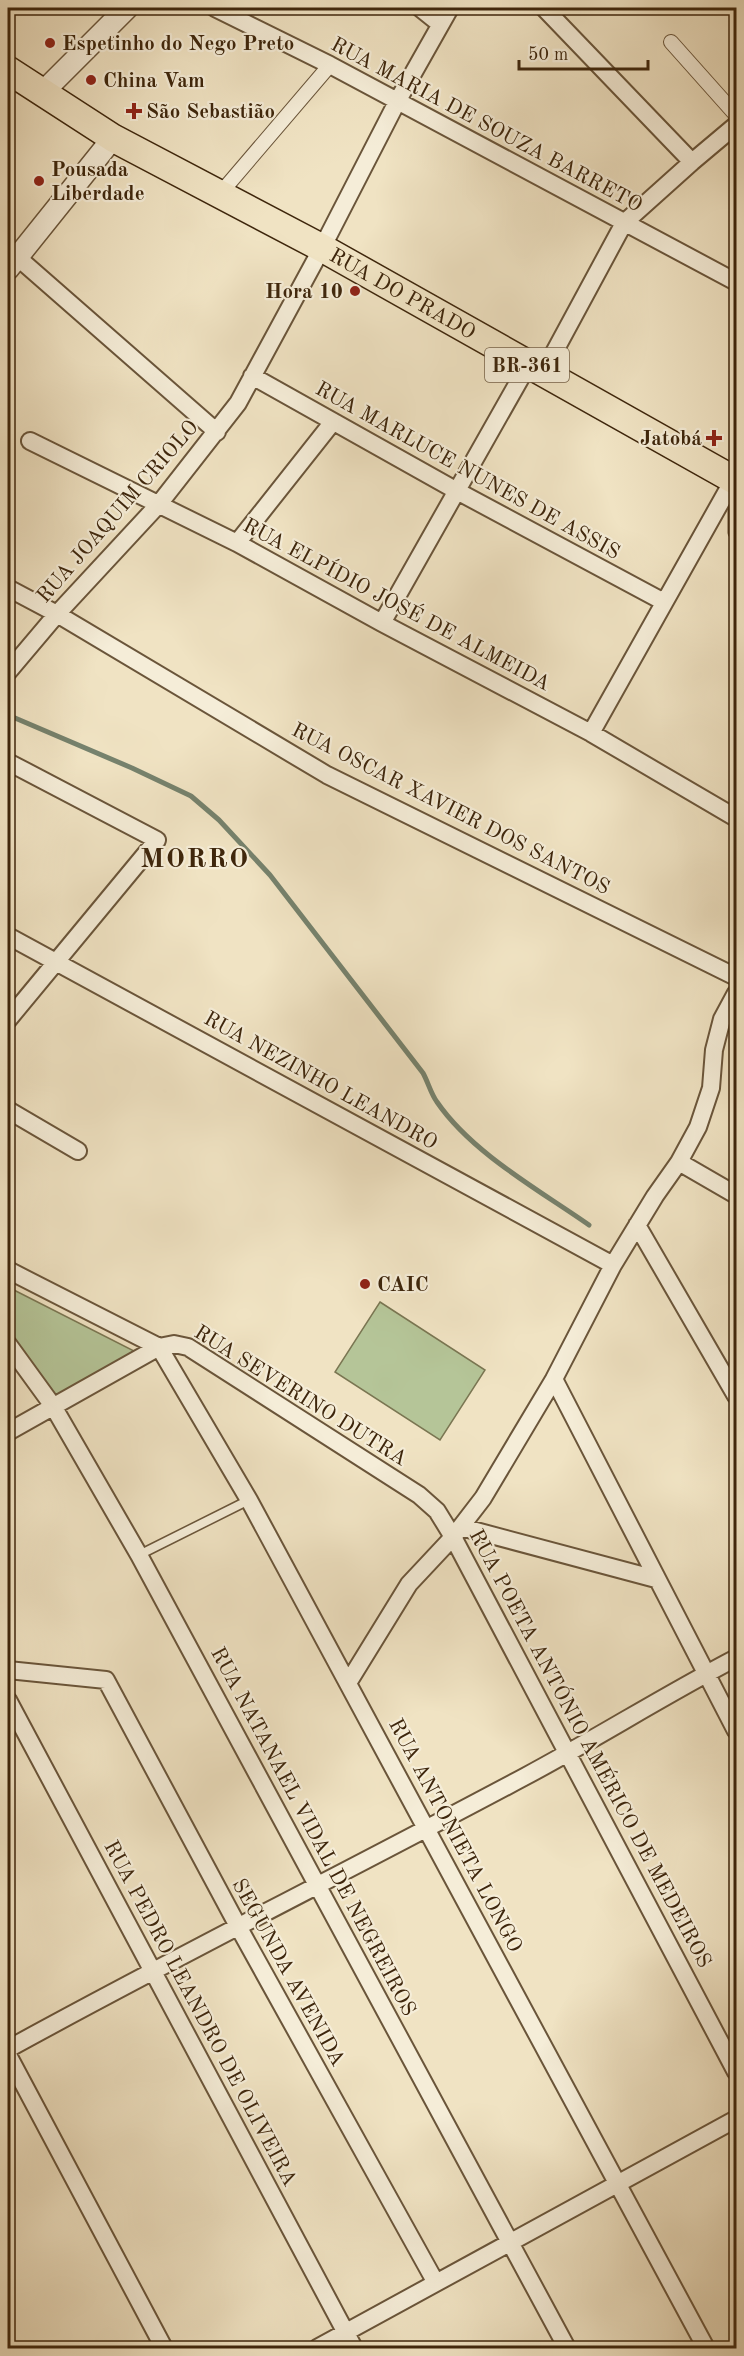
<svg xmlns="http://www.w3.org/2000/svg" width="744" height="2356" viewBox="0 0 744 2356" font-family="'Old Standard TT',serif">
  <rect width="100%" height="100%" fill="#f0e3c3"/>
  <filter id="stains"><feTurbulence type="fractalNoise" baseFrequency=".00333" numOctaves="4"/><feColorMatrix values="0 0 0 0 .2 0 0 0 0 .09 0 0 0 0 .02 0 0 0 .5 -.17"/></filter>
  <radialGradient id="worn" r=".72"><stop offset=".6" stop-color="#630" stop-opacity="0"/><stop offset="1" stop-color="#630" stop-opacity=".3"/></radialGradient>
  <path fill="#b5c598" stroke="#7a7652" stroke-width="1.5" d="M8,1287L136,1352L55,1399L8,1334Z
    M380,1302L485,1370L440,1440L335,1372Z"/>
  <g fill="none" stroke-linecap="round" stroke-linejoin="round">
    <path stroke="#76826d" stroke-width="5" d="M8,715L132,768L191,796L219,820L270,875L423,1073C428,1082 431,1094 437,1102C472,1153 539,1190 589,1225"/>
    <defs>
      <path id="service" d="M733,487V533L736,535
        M139,1555L249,1500"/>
      <path id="pedestrian" d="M671,42L736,115
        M219,195L330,65"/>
      <path id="minor" d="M215,8L330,65L736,282
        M420,8L440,24
        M544,8L692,162
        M8,249L217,432
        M543,373L624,223L692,162L736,125
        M252,376L457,491L664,602
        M30,441L237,543L382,623L591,733L736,818
        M237,543L332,423
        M8,588L57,614L327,775L736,977
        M382,623L528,365
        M8,672L57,614L159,504L238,403L322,248L398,100L450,8
        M591,733L736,475
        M8,762L157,840L8,1020
        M8,936L613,1265
        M8,1110L78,1151
        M679,1162L736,1195
        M637,1225L736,1396
        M8,1270L159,1347L249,1500L706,2348
        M8,1344L53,1406L139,1555L567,2348
        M554,1379L736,1731
        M8,1432L159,1347L174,1344L188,1347L419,1495L437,1511L453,1537L736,2072
        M461,1527L656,1579
        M8,1670L106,1680L239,1928L436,2283
        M348,1683L409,1584L453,1537L483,1498L554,1379L613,1265L655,1196L679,1162L698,1127L711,1088L714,1050L722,1019L736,993
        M8,1700L354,2348
        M8,2049C179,1955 354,1868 526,1776C597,1738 665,1695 736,1658
        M8,2055L164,2348
        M317,2348L736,2119"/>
      <path id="tertiary" d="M41,94L127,8
        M8,269L113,138"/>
      <g id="primary">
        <path id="s1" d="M8,70L113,138L322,248L736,481"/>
      </g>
    </defs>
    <use href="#service" stroke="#6a553a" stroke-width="11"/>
    <use href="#pedestrian" stroke="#6a553a" stroke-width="16"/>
    <use href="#minor" stroke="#6a553a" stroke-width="20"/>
    <use href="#tertiary" stroke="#6a553a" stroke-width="24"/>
    <use href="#primary" stroke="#3e260c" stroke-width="30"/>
    <use href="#service" stroke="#f5edd8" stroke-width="8"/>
    <use href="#pedestrian" stroke="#f5edd8" stroke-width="14"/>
    <use href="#minor" stroke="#f5edd8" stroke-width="16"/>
    <use href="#tertiary" stroke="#f5edd8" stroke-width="21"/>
    <use href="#primary" stroke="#f0e3c3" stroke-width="27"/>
  </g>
  <g fill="#8f2418" stroke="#f5edd8" stroke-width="2">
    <circle cx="50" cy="43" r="6"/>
    <circle cx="91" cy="80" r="6"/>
    <path d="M131 102h6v6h6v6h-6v6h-6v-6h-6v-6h6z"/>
    <circle cx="39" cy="181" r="6"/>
    <circle cx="355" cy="291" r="6"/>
    <path d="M711 429h6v6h6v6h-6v6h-6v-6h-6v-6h6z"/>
    <circle cx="365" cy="1284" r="6"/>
  </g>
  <g text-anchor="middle" stroke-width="4.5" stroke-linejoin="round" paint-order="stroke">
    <rect fill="#f5edd8" stroke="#756249" stroke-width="1.5" x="485" y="348" width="84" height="34" rx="4.5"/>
    <g font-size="20" font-weight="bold" fill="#3e260c">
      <text x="527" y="372">BR-361</text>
    </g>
    <g font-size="21" font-weight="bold" fill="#3e260c" stroke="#f5edd8" text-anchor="start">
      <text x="62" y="50">Espetinho do Nego Preto</text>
      <text x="103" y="87">China Vam</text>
      <text x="146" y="118">São Sebastião</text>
      <text x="51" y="176">Pousada<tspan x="51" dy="24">Liberdade</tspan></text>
      <text x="343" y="298" text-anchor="end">Hora 10</text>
      <text x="702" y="445" text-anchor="end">Jatobá</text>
      <text x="377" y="1291">CAIC</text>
    </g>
    <g font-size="21" fill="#3e260c" stroke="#f5edd8">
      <text transform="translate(487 124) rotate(28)" y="7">RUA MARIA DE SOUZA BARRETO</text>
      <text dy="7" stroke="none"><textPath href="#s1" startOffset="454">RUA DO PRADO</textPath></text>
      <text transform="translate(468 470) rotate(29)" y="7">RUA MARLUCE NUNES DE ASSIS</text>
      <text transform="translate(117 511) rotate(-49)" y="7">RUA JOAQUIM CRIOLO</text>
      <text transform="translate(397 604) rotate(28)" y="7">RUA ELPÍDIO JOSÉ DE ALMEIDA</text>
      <text transform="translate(451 808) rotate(27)" y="7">RUA OSCAR XAVIER DOS SANTOS</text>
      <text transform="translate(321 1080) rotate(29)" y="7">RUA NEZINHO LEANDRO</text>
      <text transform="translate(301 1395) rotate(32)" y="7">RUA SEVERINO DUTRA</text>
      <text transform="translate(591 1748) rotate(62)" y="7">RUA POETA ANTÓNIO AMÉRICO DE MEDEIROS</text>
      <text transform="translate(314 1831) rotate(62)" y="7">RUA NATANAEL VIDAL DE NEGREIROS</text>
      <text transform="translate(456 1835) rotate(62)" y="7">RUA ANTONIETA LONGO</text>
      <text transform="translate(289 1972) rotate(61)" y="7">SEGUNDA AVENIDA</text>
      <text transform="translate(201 2013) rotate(62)" y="7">RUA PEDRO LEANDRO DE OLIVEIRA</text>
    </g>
    <g font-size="27" font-weight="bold" letter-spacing="1.5" fill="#3e260c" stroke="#f5edd8">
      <text x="195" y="867">MORRO</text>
    </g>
  </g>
  <rect width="744" height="2356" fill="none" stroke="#f0e3c3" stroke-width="30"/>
  <rect x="9" y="9" width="726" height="2338" fill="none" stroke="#3e260c" stroke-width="3"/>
  <rect x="15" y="15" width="714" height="2326" fill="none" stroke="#3e260c" stroke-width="1.5"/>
  <path d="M519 60v9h129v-9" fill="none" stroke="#3e260c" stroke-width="3"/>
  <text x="528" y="60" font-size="18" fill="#3e260c" stroke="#f5edd8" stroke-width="4.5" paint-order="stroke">50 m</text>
  <rect width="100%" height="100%" filter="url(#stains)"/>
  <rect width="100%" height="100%" fill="url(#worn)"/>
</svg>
